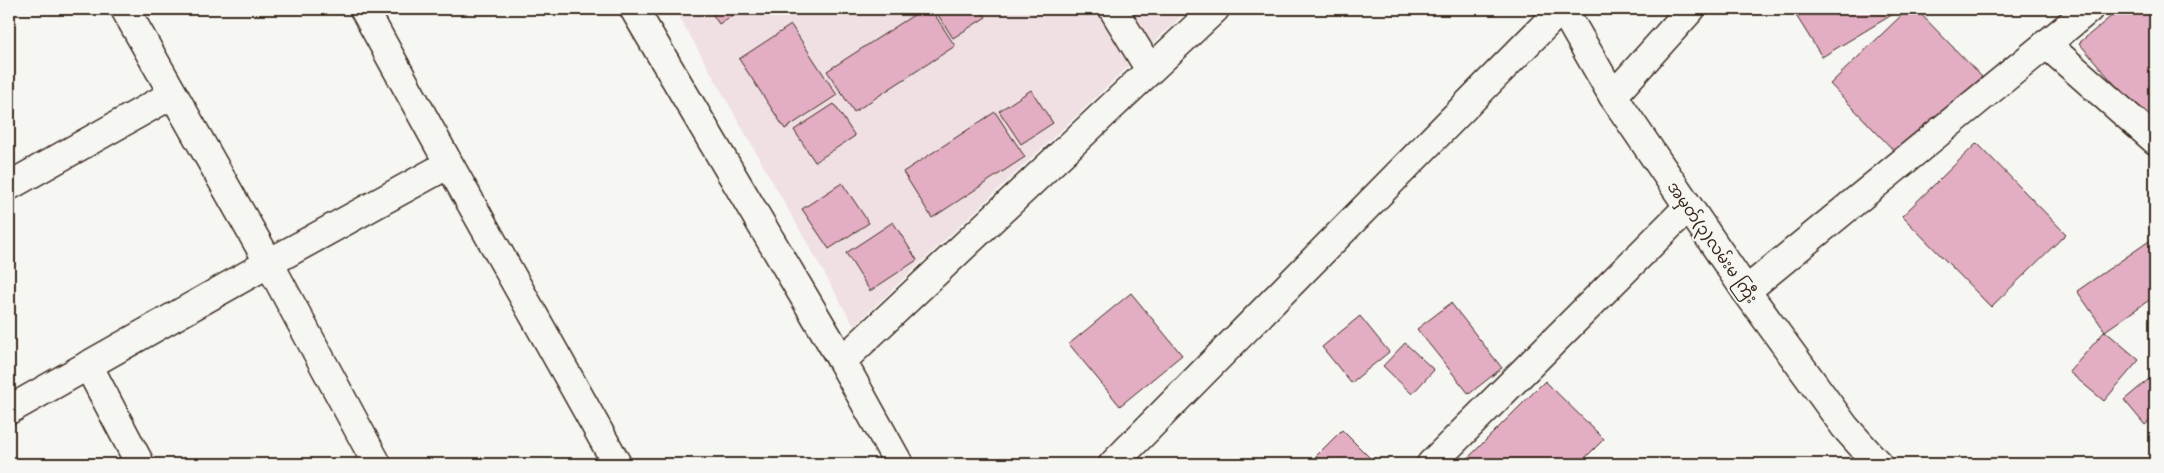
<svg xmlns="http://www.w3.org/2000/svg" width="2164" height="473" viewBox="0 0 2164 473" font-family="'Balsamiq Sans','Noto Sans Myanmar',sans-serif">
  <rect width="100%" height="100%" fill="#f6f6f2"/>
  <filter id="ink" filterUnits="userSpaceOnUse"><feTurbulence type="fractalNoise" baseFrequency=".02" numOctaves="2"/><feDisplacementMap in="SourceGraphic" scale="10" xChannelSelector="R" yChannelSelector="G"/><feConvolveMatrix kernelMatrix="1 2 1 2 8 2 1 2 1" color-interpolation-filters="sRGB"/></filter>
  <g filter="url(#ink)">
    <path fill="#f0e0e4" d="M675,9H1189L854,326Z"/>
    <path fill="#e3adc3" stroke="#3b2a1e" d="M709,9H743L719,24Z
      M923,9H931L955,46L854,112L827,71Z
      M934,9H980L986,17L953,38Z
      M1792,9H1899L1900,10L1822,57Z
      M1908,9H1916L1982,77L1899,156L1830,84Z
      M2120,9H2155V123L2151,127L2079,43Z
      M791,25L837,95L785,129L739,59Z
      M1031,90L1053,123L1021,144L999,111Z
      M834,104L855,136L815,162L794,130Z
      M995,112L1025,157L932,218L903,172Z
      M1977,143L2066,234L1991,307L1902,216Z
      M842,183L869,223L829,249L802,209Z
      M893,222L917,260L870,291L846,253Z
      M2155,237V296L2105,331L2077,291Z
      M1131,293L1182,355L1120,406L1069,344Z
      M1451,303L1502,368L1469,394L1417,329Z
      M1360,316L1389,352L1351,383L1322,347Z
      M2105,331L2139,360L2104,401L2069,372Z
      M1405,343L1434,370L1412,394L1383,366Z
      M2155,374V416L2145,425L2124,400Z
      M1545,381L1604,439L1579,464H1462Z
      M1342,430L1371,459L1366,464H1320L1314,458Z"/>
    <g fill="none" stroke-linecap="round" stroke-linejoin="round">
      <defs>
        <path id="minor" d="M125,9L269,263L377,464
          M364,9L449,164L617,464
          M634,9L842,361L899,464
          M1113,9L1150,70
          M2046,44L2155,140
          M1613,96L1691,9
          M9,186L173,94
          M1746,291L2089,9
          M842,361L1215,9
          M88,365L140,464
          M9,410L269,263L449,164
          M1113,464L1561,9
          M1431,464L1688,207"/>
        <path id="major" d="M1563,9L1613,96L1746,291L1845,427L1878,464"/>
      </defs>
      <use href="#minor" stroke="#3b2a1e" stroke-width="31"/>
      <use href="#major" stroke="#3b2a1e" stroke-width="31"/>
      <use href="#minor" stroke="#f6f6f2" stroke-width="28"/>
      <use href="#major" stroke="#f6f6f2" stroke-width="28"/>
    </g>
  </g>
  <g text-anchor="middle" stroke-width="4" stroke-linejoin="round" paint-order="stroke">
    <g font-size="16" fill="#3b2a1e" stroke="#f6f6f2">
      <text transform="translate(1713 242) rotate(55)" y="6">အမှတ်(၃)လမ်းမ ကြီး</text>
    </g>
  </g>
  <rect width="2164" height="473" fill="none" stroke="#f6f6f2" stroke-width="30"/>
  <rect x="15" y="15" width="2134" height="443" fill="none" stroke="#3b2a1e" stroke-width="2" filter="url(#ink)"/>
</svg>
